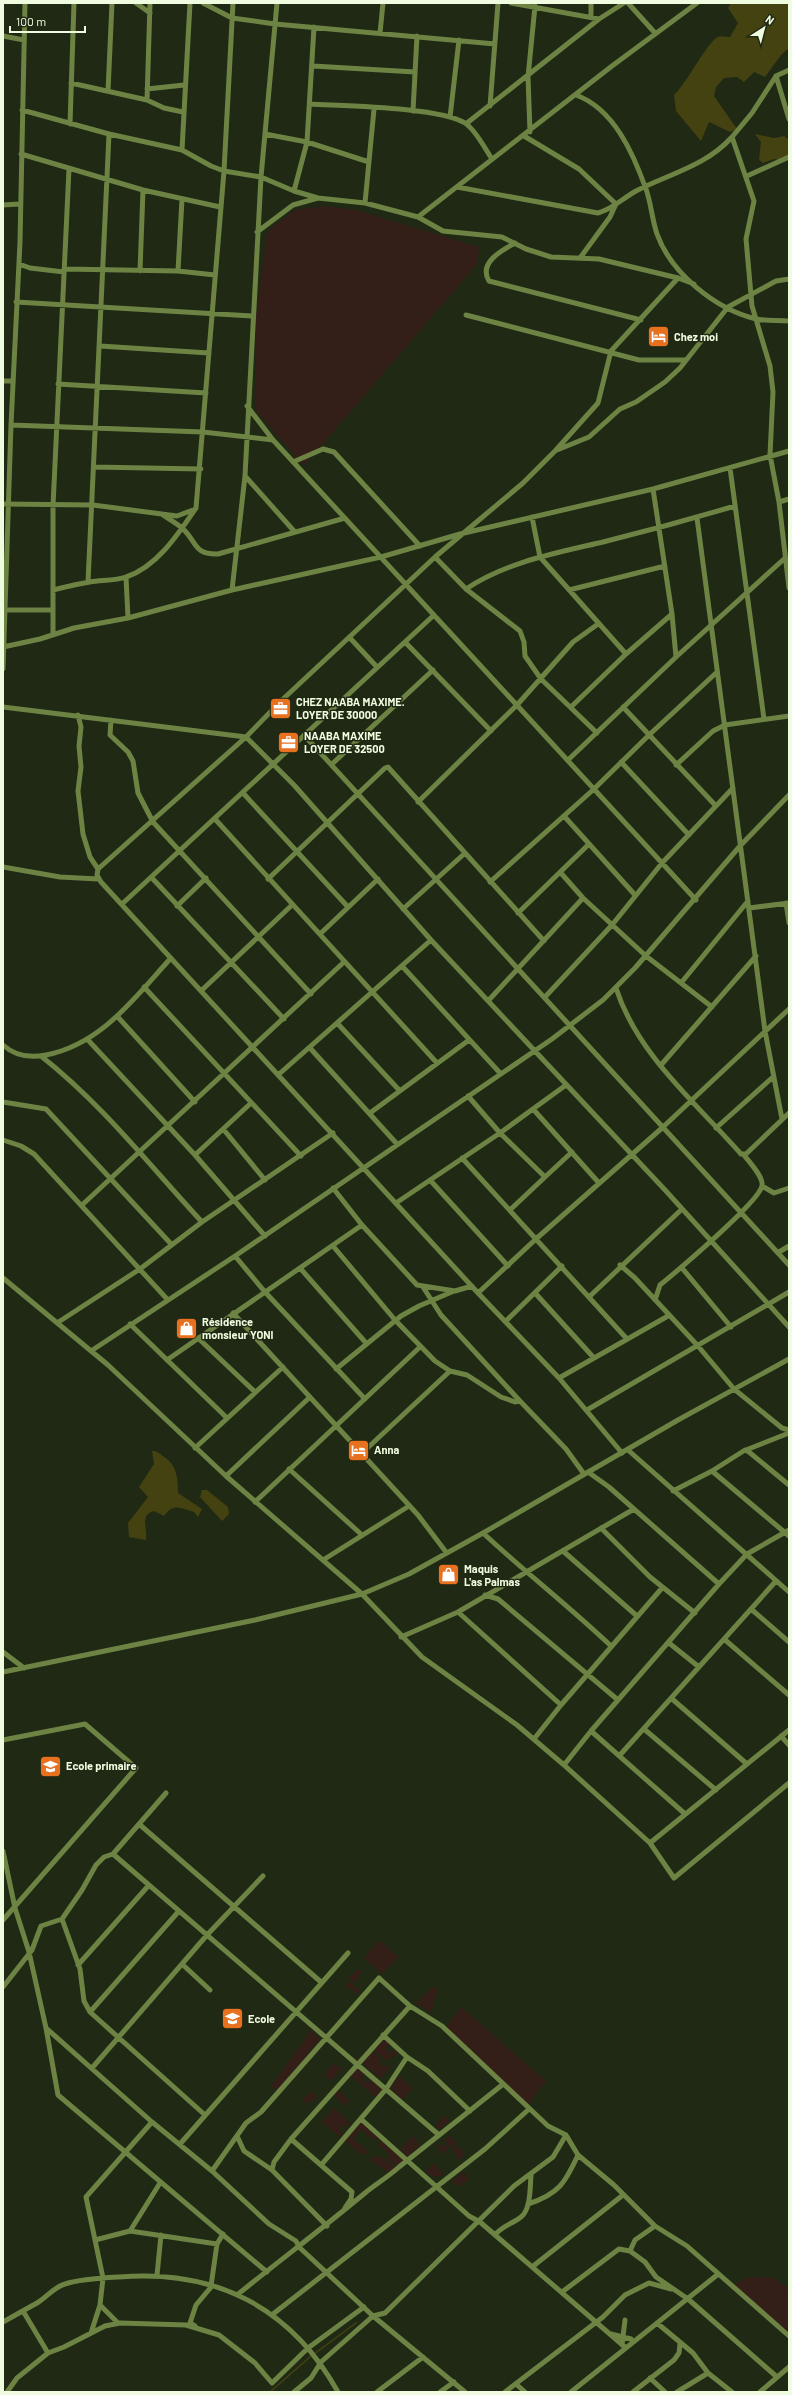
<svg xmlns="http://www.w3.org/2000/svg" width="792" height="2395" viewBox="0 0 792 2395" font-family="Barlow,sans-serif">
  <rect width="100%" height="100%" fill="#1f2914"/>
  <path fill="#331f17" d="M325,206L356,210L479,247L477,264L304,466L255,410L256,316L267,232L294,210Z
    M379,1940L399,1957L382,1974L364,1958Z
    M358,1969L362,1972L354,1983L348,1978Z
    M349,1981L360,1991L357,1994L350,1987L347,1990L345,1986Z
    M432,1987L438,1989L431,2013L416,2003Z
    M461,2007L546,2081L527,2107L445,2028Z
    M311,2030L320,2039L278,2091L271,2086Z
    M382,2038L389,2043L386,2048L390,2053L394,2049L398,2053L387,2061L372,2049Z
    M371,2051L381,2059L380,2063L385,2068L387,2064L390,2066L381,2079L361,2062Z
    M334,2063L341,2069L331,2081L324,2074Z
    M356,2067L365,2073L362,2079L368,2084L372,2079L383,2089L376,2097L349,2075Z
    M399,2076L413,2088L402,2100L390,2088Z
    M338,2090L349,2100L345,2106L333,2094Z
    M310,2091L318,2097L310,2102L301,2103Z
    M334,2108L350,2123L348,2128L344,2124L340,2129L342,2134L340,2137L322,2122Z
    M444,2115L449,2121L440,2129L435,2127Z
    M361,2122L378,2137L376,2141L360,2129L353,2139L368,2151L364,2156L345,2141Z
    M449,2135L457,2144L452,2149L444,2140Z
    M412,2136L420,2145L408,2157L400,2149Z
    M382,2140L405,2160L398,2165L386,2159L390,2154L378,2146Z
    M435,2145H445L449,2149L442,2154Z
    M458,2146L465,2154L459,2160L452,2150Z
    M379,2156L396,2167L389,2173L369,2159Z
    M435,2163L444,2175L433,2177L425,2171Z
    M463,2172L469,2179L460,2187L451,2181Z
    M748,2277H772L789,2289V2333L733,2285Z"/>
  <path fill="#454211" d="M731,3H789V48L781,55L765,77L754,72L744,82L737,77L724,78L716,87L714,96L737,129L730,132L709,122L701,141L676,111L674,95C687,83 707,42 718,37C721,36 727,37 730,37L738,23L728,8Z
    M755,134L774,138L784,136L789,140V156L782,160L774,159L763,163L759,160L761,142Z
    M152,1451C157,1451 159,1453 163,1456C177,1465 178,1478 178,1493L202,1509L198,1517L194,1512C179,1508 174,1503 164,1516L154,1511C139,1515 148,1529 146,1540L129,1537L128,1523L148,1497L139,1487L154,1464Z
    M202,1490H207L228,1507L229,1514L222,1521L200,1497Z"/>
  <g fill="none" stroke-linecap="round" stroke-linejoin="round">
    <path stroke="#454211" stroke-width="1.5" d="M314,2354L356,2323
      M270,2392L311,2356"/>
    <path stroke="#6d8344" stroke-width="5" d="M136,3L150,13
      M203,3L232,18L275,24L495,44
      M511,3L599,19
      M628,3L655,33
      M591,17V3
      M380,33L383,3
      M3,36L24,40
      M313,66L415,72
      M789,70L776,76L752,113L732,137L754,201L746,239L752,306L770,366L773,392L770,455L779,502L789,588
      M776,76L789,119
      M71,83L147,100L164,108L183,112
      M147,89L184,85
      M108,91L112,3
      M576,95C614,109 633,153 646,189C651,203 652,219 657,234C671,273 715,309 756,319C766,321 778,320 789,321
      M147,100L150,3
      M310,104C344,106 440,107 465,123C476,130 485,149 492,159
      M490,106L498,3
      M22,110L109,134L182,150L211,166L224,171L261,177L294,191L318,198L365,203L418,217L443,231L502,237L526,249L551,257L599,259L678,278L694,284
      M413,111L417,36
      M450,117L459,40
      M467,123L599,19L624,3
      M70,124L74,3
      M530,132L528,77L535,6
      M265,134L307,142L369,162
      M524,136L579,169L616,204L610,217L580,258
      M182,150L190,3
      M21,154L143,190L220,207
      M747,176L789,157
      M457,187L598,213C613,209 623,198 636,191C669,174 706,166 732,137
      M294,191L307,142L314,27
      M365,203L374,109
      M3,205L19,204
      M418,217L612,66L697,3
      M257,232L293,205L318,198
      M515,243C502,250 478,263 489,281L641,320
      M19,264L30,268L64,272
      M64,269L178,271L215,275
      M140,271L143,190
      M178,271L182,199
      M16,302L252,316
      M466,315L639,360H685
      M100,346L209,353
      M3,381H12
      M58,384L206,393
      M247,406L273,440L696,900
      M11,425L203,432L273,440
      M557,450L589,437L620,409L636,402L665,382L680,368L728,307L776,281L789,279
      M293,462L323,449L334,452L420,546
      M94,467L201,469
      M730,468L764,719
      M245,476L294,531
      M653,489L672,614L676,657
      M779,502L789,499
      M3,504L93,505L177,516L193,510
      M163,515C169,519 176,523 182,528C197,541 193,555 218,554L345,518
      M532,517L540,557L626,654
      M697,518L765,1031L782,1119
      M435,557L466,589L520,631L524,642L525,656L541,679L597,733
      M126,577L128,618
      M88,582L109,134
      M466,589C506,562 556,553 603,542C647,531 691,519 735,506
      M53,590C65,587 77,584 90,582C101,580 115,581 126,577C157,567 179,533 196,508L224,171L233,3
      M232,590L245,476L261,177L277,3
      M569,590L665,566
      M4,610H53
      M53,635V506L69,169
      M350,638L377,667
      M405,642L491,731
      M3,647L40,639L74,628L128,618L232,590L381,557L460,534L653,489L789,451
      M3,669L11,425L20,242L25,3
      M572,706L626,654L672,614
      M3,707L246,737L294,785L431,940L666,1191L789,1327
      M623,707L716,806
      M78,715L81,727L79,746L81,767L78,791L83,834L90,857L98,869
      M111,720L110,735L128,752L133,761L138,793L153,822L311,994
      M304,735L789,1265
      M568,760L676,657L784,559
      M621,762L689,835
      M332,764L433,670
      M676,765L713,731L725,725L789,716
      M243,793L348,907
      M418,802L517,705L573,642L598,624
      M564,816L635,895
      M215,819L437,1063
      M3,867L60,877L98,879
      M560,872L583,898L646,956L712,1007
      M152,878L284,1019
      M268,879L385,768L388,767L544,941
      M490,882L594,789L649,735L716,673
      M786,903L789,923
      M122,904L434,615
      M177,906L206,878
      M749,908L789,903
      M403,909L464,854
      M518,913L589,844
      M320,934L378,879
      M402,966L500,1073
      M681,983L748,901
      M144,987L301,1156
      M616,988C637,1054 696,1103 741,1154H746L789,1113
      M202,990L292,905
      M545,997L612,925L662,863L733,788
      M488,1001L583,898
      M117,1016L195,1102
      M338,1024L399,1090
      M88,1040L195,1155L265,1236
      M3,1045C15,1056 31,1058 46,1055C102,1044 135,997 171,958
      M310,1048L397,1144
      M41,1056C102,1104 150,1166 202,1222
      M661,1065L756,956
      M278,1075L431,940
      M468,1096L500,1133L545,1177L511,1209
      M3,1102L46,1109L172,1245
      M533,1109L599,1183
      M370,1113L469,1040
      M716,1128L773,1077
      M224,1130L265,1180
      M3,1140L21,1146L34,1154L167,1299
      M195,1155L251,1103
      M462,1158L627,1339
      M545,1177L572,1152
      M430,1180L508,1266
      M762,1186L774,1193L789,1188
      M333,1188L362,1225L417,1285L455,1291L472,1286
      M396,1203L500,1133L566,1085
      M82,1205L344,962
      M333,1246L395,1320L435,1361L450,1371L467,1375L501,1397L515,1402L519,1400L566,1449L584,1474
      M779,1252L789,1246
      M235,1256L265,1292L365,1399
      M620,1265L635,1278L698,1346L734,1389L782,1428L789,1430
      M300,1268L366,1343
      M682,1268L731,1327
      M3,1278L108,1365L226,1476L362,1594L422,1657L517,1725L564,1765L650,1843L674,1878L789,1783
      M423,1287L441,1315L519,1400
      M478,1293L537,1238L662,1128L789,1009
      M536,1294L594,1358
      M589,1297L682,1209
      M655,1300L660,1285C676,1272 759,1202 762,1186C764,1177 749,1162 744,1155
      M233,1313L418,1515L446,1552
      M506,1321L562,1266
      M57,1323L140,1269L202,1222L333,1133
      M130,1324L227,1418
      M198,1338L255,1392
      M91,1351L235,1256L552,1039L603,1000L635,968L740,846L789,795
      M167,1360L362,1225
      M336,1369L401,1316L419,1306L454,1291
      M559,1378L668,1316
      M587,1410L789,1292
      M195,1448L283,1367
      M628,1450L789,1592
      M746,1450L789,1433
      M622,1453L559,1378L478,1293L101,882L97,875L98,869L246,737L282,700L435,557L523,483L555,451L598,403L611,351L678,278
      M361,1454L450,1371
      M289,1469L362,1535
      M712,1471L789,1536
      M588,1472L609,1487L719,1584
      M226,1476L310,1397
      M673,1491L712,1471L745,1450L749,1452L789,1485
      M255,1502L420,1347
      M601,1528L650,1577L695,1613
      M483,1533C525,1572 570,1607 611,1646
      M563,1551L637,1616
      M323,1560L409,1506
      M485,1595L498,1599L618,1700
      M751,1609L789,1642
      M458,1612L561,1705
      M401,1637L458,1612L634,1509
      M724,1639L789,1695
      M669,1643L699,1667
      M3,1652L24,1668
      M3,1672L255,1620L362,1594L409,1574L483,1533L678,1420L789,1359
      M671,1698L747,1764
      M644,1729L716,1790
      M591,1731L684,1813
      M781,1736L789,1745
      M534,1739L561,1705L662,1588
      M3,1740L85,1724L136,1768L3,1920
      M620,1755L776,1581
      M564,1765L591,1731L719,1584L747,1554L789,1530
      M139,1824L321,1982
      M650,1843L789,1730
      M3,1851L15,1908L29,1952L46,2028L58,2095L267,2272
      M113,1854L439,2135
      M62,1919L80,1969L84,2001L90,2012L205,2115
      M182,1964L210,1990
      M78,1965L149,1885
      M3,1987L32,1950L41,1926L62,1919L82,1890L96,1865L104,1857L113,1854L166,1793
      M90,2012L179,1911
      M46,2028L152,2122L212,2171L269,2224L296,2241L299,2247L373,2316L465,2392
      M383,2035L407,2057L428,2071L470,2111
      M92,2068L207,1935L263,1876
      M361,2119L469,2216L480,2222L626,2348
      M237,2136L244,2151L272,2170L327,2226
      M291,2139L352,2192L351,2199L345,2208
      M180,2144L348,1953
      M321,2165L386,2089L407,2057
      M272,2170L274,2162L291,2139L410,2006
      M212,2171L246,2123L261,2112L379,1978L410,2006L442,2026L548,2126L566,2135L578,2155L614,2185L655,2226L687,2246L789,2336
      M528,2204C559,2194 565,2183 578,2155
      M130,2231L160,2183
      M495,2235C502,2226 512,2224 521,2217C531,2209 530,2187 531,2175
      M95,2240L130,2231L217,2244
      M630,2251L645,2262L656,2277L688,2299L777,2377
      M532,2267L623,2195
      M157,2275L161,2235
      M211,2286L217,2244L223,2234
      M562,2292L619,2249L630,2251L635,2240L655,2226
      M237,2295C279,2261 323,2228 365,2193C376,2184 388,2177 399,2167L502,2085
      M100,2305L118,2323
      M23,2311L48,2353
      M273,2314L485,2149L529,2109
      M3,2322C14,2316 26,2309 37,2303C47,2297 54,2287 65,2284C81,2279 101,2278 119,2277C215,2269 291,2307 338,2392
      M657,2323L693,2353L708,2373L732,2392
      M195,2326L190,2323L196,2305L212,2286
      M91,2333L100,2305L103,2278L86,2197L152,2122
      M611,2334L631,2339
      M622,2345L625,2320
      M650,2378L665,2392
      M516,2384L525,2392
      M7,2392L17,2378L48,2353L64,2347L105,2326L120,2323L186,2325L219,2335L255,2363L272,2383L308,2348L364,2307
      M294,2392L311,2378L321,2362L373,2316L385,2313L514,2186L553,2157L566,2135
      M377,2392L423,2357
      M440,2392L454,2382
      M505,2392L603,2317L625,2295L649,2283L671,2289
      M571,2392L717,2275
      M633,2392L674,2360L679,2353L680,2344
      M677,2392L708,2373
      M760,2392L789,2367"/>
  </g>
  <defs>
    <symbol id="hotel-square" viewBox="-11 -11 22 22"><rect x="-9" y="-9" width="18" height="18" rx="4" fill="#e8711f" stroke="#1f2914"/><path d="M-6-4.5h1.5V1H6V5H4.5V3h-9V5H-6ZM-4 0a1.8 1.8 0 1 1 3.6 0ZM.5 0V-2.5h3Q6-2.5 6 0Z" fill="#fff"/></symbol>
    <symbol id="office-square" viewBox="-11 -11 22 22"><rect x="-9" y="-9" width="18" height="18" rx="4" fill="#e8711f" stroke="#1f2914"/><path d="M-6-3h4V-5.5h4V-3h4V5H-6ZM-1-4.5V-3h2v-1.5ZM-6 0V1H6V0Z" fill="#fff"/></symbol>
    <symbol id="shop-square" viewBox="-11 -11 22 22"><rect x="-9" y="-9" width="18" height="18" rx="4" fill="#e8711f" stroke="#1f2914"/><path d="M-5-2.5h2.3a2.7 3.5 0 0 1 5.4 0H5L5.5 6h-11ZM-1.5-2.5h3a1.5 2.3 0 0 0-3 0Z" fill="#fff"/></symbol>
    <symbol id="school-square" viewBox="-11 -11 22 22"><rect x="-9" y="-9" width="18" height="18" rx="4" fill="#e8711f" stroke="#1f2914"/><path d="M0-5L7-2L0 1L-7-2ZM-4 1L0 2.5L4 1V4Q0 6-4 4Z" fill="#fff"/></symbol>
  </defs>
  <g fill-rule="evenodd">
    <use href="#hotel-square" x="646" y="324" width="25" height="25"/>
    <use href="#office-square" x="268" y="696" width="25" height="25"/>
    <use href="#office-square" x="276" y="730" width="25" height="25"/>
    <use href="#shop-square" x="174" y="1316" width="25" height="25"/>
    <use href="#hotel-square" x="346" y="1438" width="25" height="25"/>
    <use href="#shop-square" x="436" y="1562" width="25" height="25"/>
    <use href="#school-square" x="38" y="1754" width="25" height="25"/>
    <use href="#school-square" x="220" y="2006" width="25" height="25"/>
  </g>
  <g text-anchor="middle" stroke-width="3" stroke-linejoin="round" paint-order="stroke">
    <g font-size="11" font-weight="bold" fill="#f0fcdf" stroke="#1f2914" text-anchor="start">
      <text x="674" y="341">Chez moi</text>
      <text x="296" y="706">CHEZ NAABA MAXIME.<tspan x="296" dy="13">LOYER DE 30000</tspan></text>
      <text x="304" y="740">NAABA MAXIME<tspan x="304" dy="13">LOYER DE 32500</tspan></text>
      <text x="202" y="1326">Résidence<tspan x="202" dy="13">monsieur YONI</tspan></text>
      <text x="374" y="1454">Anna</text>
      <text x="464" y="1573">Maquis<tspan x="464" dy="13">L'as Palmas</tspan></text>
      <text x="66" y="1770">Ecole primaire</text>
      <text x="248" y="2023">Ecole</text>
    </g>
  </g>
  <rect width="792" height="2395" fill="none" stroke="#f0fcdf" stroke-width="8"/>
  <g transform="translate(764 28) rotate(36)" stroke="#1f2914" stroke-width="3" paint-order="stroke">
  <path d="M0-3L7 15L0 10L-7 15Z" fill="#f0fcdf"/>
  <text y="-6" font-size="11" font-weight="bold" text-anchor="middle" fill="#f0fcdf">N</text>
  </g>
  <path d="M10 26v6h75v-6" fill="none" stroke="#f0fcdf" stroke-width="2"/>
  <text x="16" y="26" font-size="12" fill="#f0fcdf" stroke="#1f2914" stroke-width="3" paint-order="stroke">100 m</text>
</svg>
